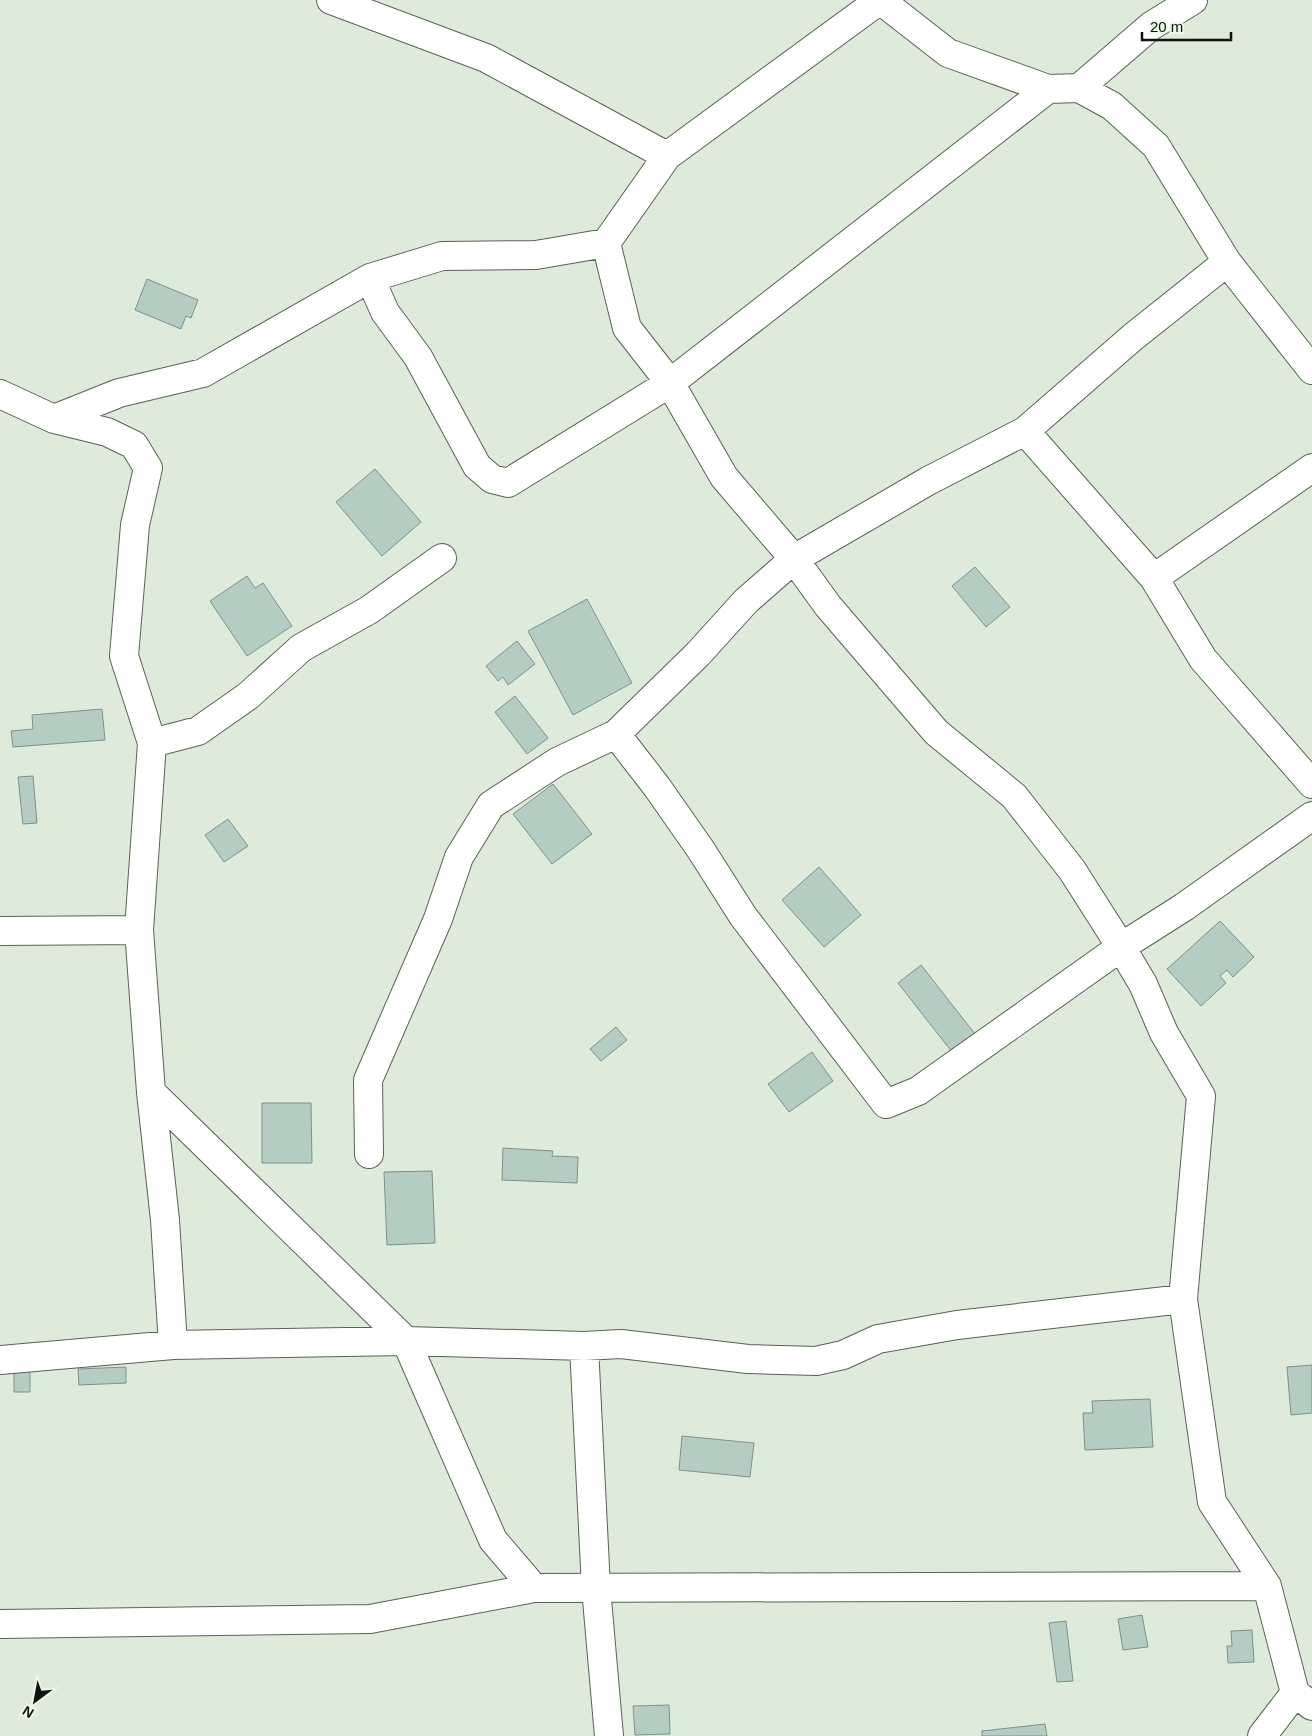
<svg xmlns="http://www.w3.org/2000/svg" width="1312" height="1736" viewBox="0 0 1312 1736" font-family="Arial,sans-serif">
  <rect width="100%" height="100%" fill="#deebda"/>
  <path fill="#b5ccc3" stroke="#7d928a" d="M147,279L198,300L191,318L186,316L181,329L135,310Z
    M375,469L421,522L382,556L336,502Z
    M975,567L1010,607L986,627L952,586Z
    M247,576L255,588L263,583L292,626L247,656L210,601Z
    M587,599L632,683L573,715L528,631Z
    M517,641L535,664L508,685L503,677L498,681L486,666Z
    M515,696L548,738L527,754L495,712Z
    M102,709L105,740L13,747L11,731L33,729L32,715Z
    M33,776L37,823L23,824L18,777Z
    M553,784L592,834L552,864L513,814Z
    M228,819L248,846L224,862L205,835Z
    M819,867L861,915L824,947L782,900Z
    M1220,921L1254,957L1233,977L1227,970L1220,976L1226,983L1201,1006L1167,969Z
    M921,965L975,1034L952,1052L898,983Z
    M616,1027L627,1040L601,1061L590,1049Z
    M812,1052L833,1081L789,1112L768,1084Z
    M262,1103H311L312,1163H262Z
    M503,1148L553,1151L552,1156L578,1157L577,1183L502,1180Z
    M432,1171L435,1243L387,1245L384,1172Z
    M1312,1365V1413L1291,1415L1287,1367Z
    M126,1367V1383L79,1385L78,1369Z
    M14,1370L30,1371V1392H14Z
    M1150,1399L1153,1447L1085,1450L1083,1413H1093L1092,1401Z
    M682,1436L754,1443L750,1477L679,1470Z
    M1142,1615L1148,1647L1123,1650L1118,1619Z
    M1066,1621L1073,1681L1057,1682L1049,1623Z
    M1252,1630L1254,1662L1228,1663L1227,1646H1232L1231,1631Z
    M669,1705L670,1734L635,1735L633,1706Z
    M1045,1724L1047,1736H982V1731Z"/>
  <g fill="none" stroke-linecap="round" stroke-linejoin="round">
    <defs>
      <path id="street" d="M331,0L486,58L667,156
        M880,0L948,53L1048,89
        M1079,88L1151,26L1193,0
        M606,243L667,156L880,0
        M370,278L385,312L418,357L477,466L492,479L508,483L670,383L1048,89L1079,88L1112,106L1156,146L1227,262L1312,370
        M0,394L54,419L107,432L134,445L148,468L135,525L124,656L152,743L198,731L248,696L301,648L369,610L442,558
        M54,419L119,393L203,373L370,278L442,256L536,255L606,243L627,328L670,383L724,477L794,559L928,481L1025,431L1133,337L1227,262
        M1025,431L1154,578L1203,659L1312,784
        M1154,578L1312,468
        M152,743L139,930L151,1092L165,1220L173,1345
        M1312,816L1184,907L1121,947L1143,984L1164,1033L1201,1096L1183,1299L1212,1502L1267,1586L1295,1693L1312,1706
        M0,931L139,930
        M151,1092L406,1341L493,1540L534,1588L1267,1586
        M369,1154L368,1080L438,919L459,857L491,805L557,762L616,734L698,654L746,601L794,559L828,606L936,732L1014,796L1072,870L1121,947L918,1091L886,1104L743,916L701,850L657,787L616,734
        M584,1346L596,1588L609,1736
        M0,1360L173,1345L406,1341L584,1346L621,1344L748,1359L816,1361L843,1355L878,1339L957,1325L1183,1299
        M0,1624L370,1619L534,1588
        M1262,1736L1295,1693"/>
    </defs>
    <use href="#street" stroke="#576354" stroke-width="30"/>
    <use href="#street" stroke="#fff" stroke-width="28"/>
  </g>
  <g transform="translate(35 1701) rotate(212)" stroke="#ebf9e7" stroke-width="4" paint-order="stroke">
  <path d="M0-4L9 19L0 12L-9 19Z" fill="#0f130d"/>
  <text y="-8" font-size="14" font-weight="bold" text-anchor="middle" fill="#0f130d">N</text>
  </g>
  <path d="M1142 32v8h89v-8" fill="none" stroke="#0f130d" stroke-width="2.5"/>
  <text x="1150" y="32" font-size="15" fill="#0f130d" stroke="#ebf9e7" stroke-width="4" paint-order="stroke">20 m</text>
</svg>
